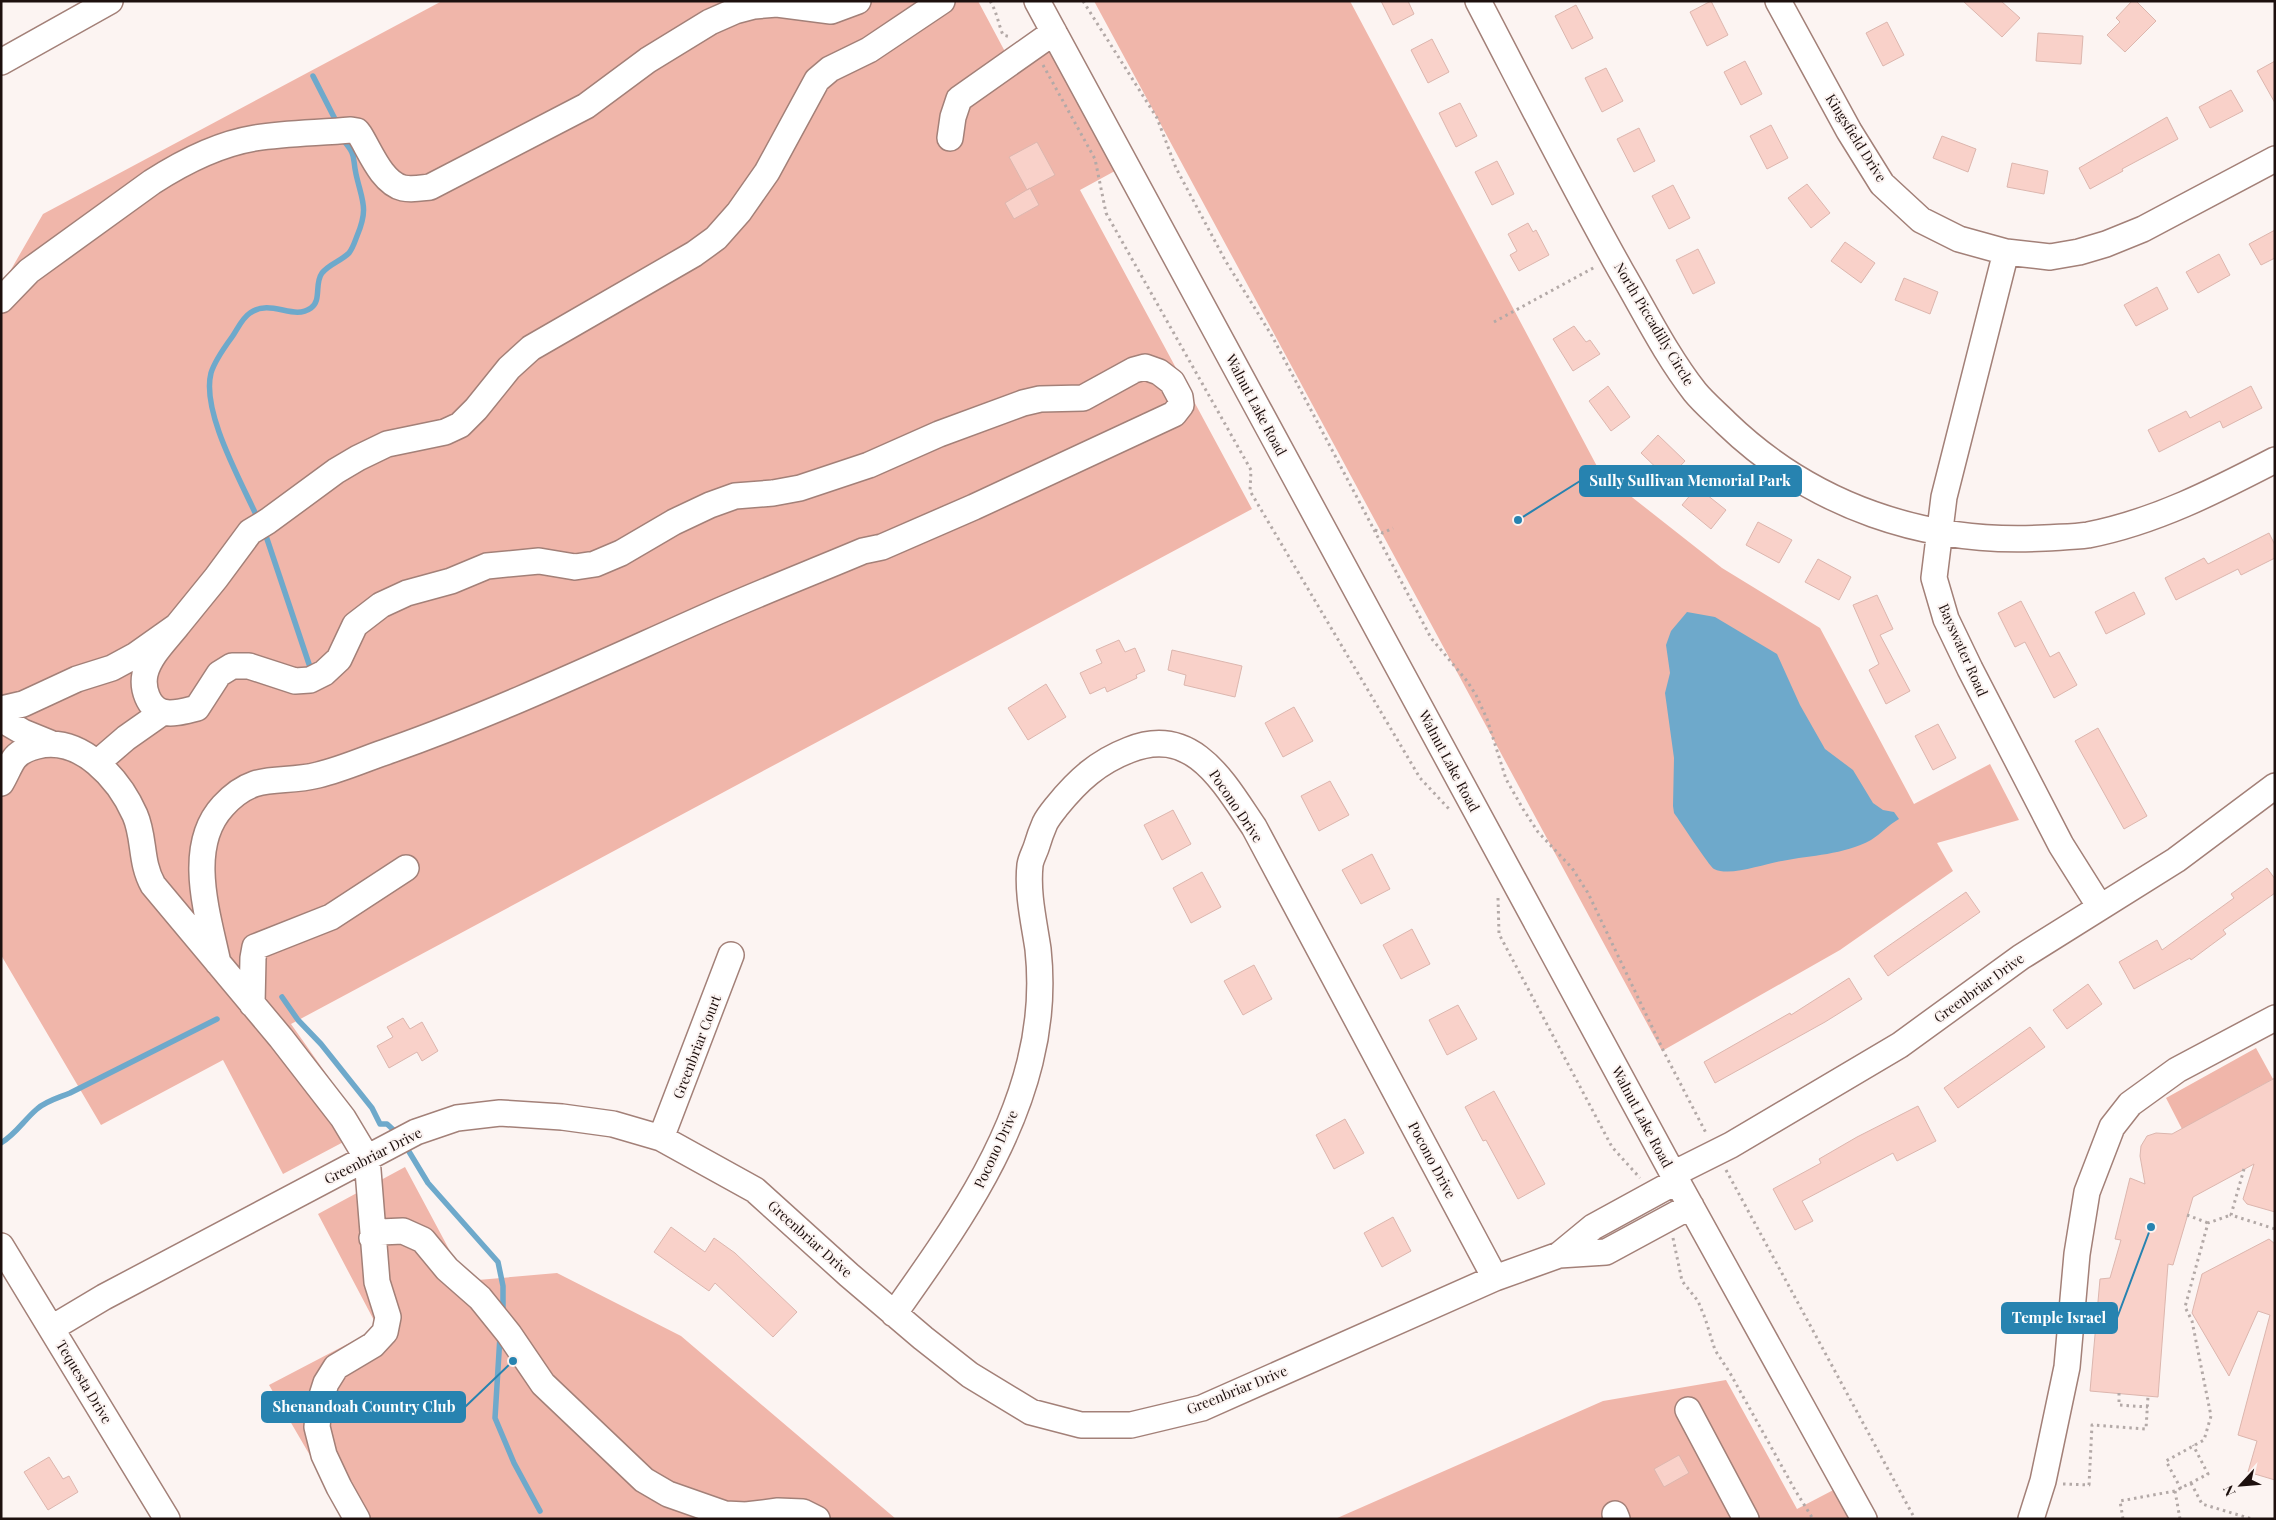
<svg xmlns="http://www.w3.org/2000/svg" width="2276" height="1520" viewBox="0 0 2276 1520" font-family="'Playfair Display',serif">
  <rect width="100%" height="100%" fill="#fcf4f2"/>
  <path fill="#f0b6aa" d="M442,1H978L1010,61L1055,38L1124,166L1080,190L1252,509L291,1024L366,1130L283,1174L223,1060L101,1125L1,955V287L43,214Z
    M1094,1H1350L1600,472L1722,568L1820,628L1914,804L1990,764L2019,820L1937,843L1953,871L1840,950L1662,1051Z
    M2256,1048L2273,1079L2182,1129L2166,1098Z
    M405,1167L466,1281L557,1273L681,1336L896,1519H347L269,1385L378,1328L318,1214Z
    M1726,1380L1797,1509L1841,1486L1859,1519H1335L1603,1401Z"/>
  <path fill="#6ea9cb" d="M1687,612L1715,617L1777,654L1800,705L1825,749L1853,770L1873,803L1883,810L1894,812L1899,819C1888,825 1881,834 1871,840C1843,855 1812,855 1782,861C1764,864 1730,877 1714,869C1709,866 1680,821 1674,813L1673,806L1674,758L1665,693L1670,673L1666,645L1671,631Z"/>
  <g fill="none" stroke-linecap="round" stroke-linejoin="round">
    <path stroke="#6ea9cb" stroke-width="5.5" d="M313,76L337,123
      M258,519C242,483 201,412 211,373C215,360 224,348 232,337C237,330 242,318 250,313C271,298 293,321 311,308C322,300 314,284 322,273C329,264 341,261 349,253C353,248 355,241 357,236C369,208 362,201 356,174C352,156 357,156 343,140
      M264,530L311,670
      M282,997L298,1020L321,1044L372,1108L380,1124H387L399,1135
      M1,1143C16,1134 24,1120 37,1109C46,1101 58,1098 70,1093L217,1019
      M405,1145L428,1183L498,1262L503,1286V1312
      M500,1336L495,1418L514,1463L540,1511"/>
  </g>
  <path fill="#f9d1c9" stroke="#dcb6ae" d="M1381,1H1408L1414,14L1393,25Z
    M1711,1L1728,35L1707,46L1690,12Z
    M1963,1H2001L2020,18L2002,37Z
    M2132,1H2136L2156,21L2125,52L2107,35L2120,22L2116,18Z
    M1576,5L1593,38L1572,49L1555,16Z
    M1887,22L1904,55L1883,66L1866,33Z
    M2038,33L2083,36L2081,64L2036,61Z
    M1432,39L1449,72L1428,83L1411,50Z
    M1745,61L1762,94L1741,105L1724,72Z
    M2275,61V103L2257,71Z
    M1606,68L1623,101L1602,112L1585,78Z
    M2231,90L2243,111L2210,128L2199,107Z
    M1460,103L1477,136L1456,147L1439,113Z
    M2167,117L2178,139L2122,169L2123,171L2090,189L2079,168Z
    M1771,125L1788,158L1767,169L1750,136Z
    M1639,128L1655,161L1634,172L1617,139Z
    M1942,136L1976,149L1968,172L1933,158Z
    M1037,142L1055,175L1027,190L1009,157Z
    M1497,161L1514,194L1492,205L1475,172Z
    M2012,163L2048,171L2044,194L2007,187Z
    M1807,184L1830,213L1811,228L1788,198Z
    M1673,185L1690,218L1669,229L1652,196Z
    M1030,188L1039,205L1014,219L1005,203Z
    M1528,223L1533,232L1536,230L1549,255L1519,271L1510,255L1517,251L1508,234Z
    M2275,230V258L2261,265L2249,244Z
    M1845,242L1875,263L1861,283L1831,261Z
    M1698,249L1715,283L1693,294L1676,260Z
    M2219,254L2230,275L2198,293L2186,272Z
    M1904,278L1938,292L1930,314L1895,300Z
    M2157,287L2168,309L2136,326L2124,305Z
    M1574,326L1586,342L1590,340L1600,354L1573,371L1553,339Z
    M1608,386L1630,417L1611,431L1589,401Z
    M2251,386L2262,408L2223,428L2220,421L2159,452L2148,430L2186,411L2190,418Z
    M1658,435L1685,461L1668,479L1641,453Z
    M1697,487L1726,510L1711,529L1682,505Z
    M1758,522L1792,540L1779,563L1746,545Z
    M2269,533L2275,545V558L2241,575L2238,569L2176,600L2165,578L2204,558L2208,564Z
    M1818,559L1851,577L1839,600L1805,582Z
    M2134,592L2145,614L2106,634L2095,612Z
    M1877,595L1893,629L1880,635L1910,691L1886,704L1869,670L1879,664L1853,605Z
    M2021,601L2050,657L2059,652L2077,685L2054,698L2025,642L2015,647L1998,613Z
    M1119,640L1125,652L1135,648L1145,671L1136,675L1137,678L1107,692L1105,687L1090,694L1080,673L1102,663L1096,650Z
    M1172,650L1242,666L1235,697L1184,685L1186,675L1168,670Z
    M1046,684L1066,717L1028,740L1008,708Z
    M1294,707L1313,741L1283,757L1265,723Z
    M1938,724L1956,758L1933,770L1915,736Z
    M2098,728L2147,816L2124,829L2075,741Z
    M1330,781L1349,815L1319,831L1301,796Z
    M1173,810L1191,844L1162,860L1144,825Z
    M1372,854L1390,889L1361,904L1342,870Z
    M2267,868L2275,879V893L2223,930L2226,934L2191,960L2190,958L2134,989L2119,962L2157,940L2162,950L2234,898L2231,894Z
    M1202,872L1221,907L1191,923L1173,888Z
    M1966,892L1980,912L1888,976L1874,956Z
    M1412,929L1430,964L1401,979L1383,945Z
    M1254,965L1272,999L1243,1015L1224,981Z
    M1849,978L1862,999L1825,1022L1715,1083L1704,1062L1790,1013L1791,1015Z
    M2088,984L2102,1004L2067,1029L2053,1010Z
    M1458,1005L1477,1039L1447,1055L1429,1020Z
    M403,1018L410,1029L422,1022L438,1051L422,1061L417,1052L389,1068L377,1046L393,1037L387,1027Z
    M2030,1027L2045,1047L1958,1108L1944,1088Z
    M2275,1078V1212L2247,1204L2243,1199L2254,1164L2193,1197L2173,1265L2168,1264L2158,1397L2090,1391L2100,1279L2110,1278L2121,1240L2115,1239L2130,1178L2145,1184L2140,1156L2141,1146L2147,1136L2156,1133L2172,1134Z
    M1494,1091L1545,1184L1518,1199L1486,1140L1483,1141L1465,1107Z
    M1918,1106L1936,1141L1897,1161L1893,1153L1802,1201L1813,1221L1795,1230L1773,1189L1821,1163L1819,1159L1857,1137Z
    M1345,1119L1364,1153L1334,1169L1316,1135Z
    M1393,1217L1411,1251L1382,1267L1364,1233Z
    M671,1227L705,1252L714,1238L735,1253L797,1312L773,1337L715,1283L709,1291L654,1252Z
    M2269,1239L2275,1244V1480L2248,1472L2257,1441L2238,1435L2270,1315L2258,1311L2229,1376L2192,1313L2202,1274Z
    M1679,1455L1689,1473L1664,1487L1654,1469Z
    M49,1457L63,1479L69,1476L78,1492L48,1510L24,1472Z"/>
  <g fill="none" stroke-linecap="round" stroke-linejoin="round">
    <defs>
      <path id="minor" d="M1037,1L1673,1174L1864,1519
        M1478,1C1525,91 1571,182 1621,271C1645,312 1666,355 1695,392C1704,403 1716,413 1726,423C1812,506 1926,545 2045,538C2059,537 2074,537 2088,535C2155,522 2215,491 2275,460
        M1778,1L1849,131L1882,184L1921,220L1959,239L2006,252L2050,257L2079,252L2106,244L2143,229L2275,159
        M1,62L110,1
        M950,138L953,117L959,99L1054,32
        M2006,252L1944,497L1934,578L1946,619L1970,669L2061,845L2100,907
        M1,300L29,271L152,182C183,162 218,144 255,138C287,133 319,133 351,130L357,131L360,135C370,151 382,183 403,188C412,190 421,188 430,187L586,106L648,60L710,22L735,11L754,6L777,4L831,11L858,1
        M177,626C166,640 149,656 145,674C142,688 148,708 163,712C173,715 188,710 197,708L219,674L232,666H249L295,681L310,680L324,673L339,659L355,625L381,605L407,593L451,581L487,566L539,561L575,567L595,564L621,553L674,522L710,505L735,496L773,493L800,488L869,465L939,434L1023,403L1040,399L1083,398L1134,370L1145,367L1159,372L1172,382L1180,397L1181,405L1174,414L974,507L882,547L863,551C813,572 762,592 712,614C606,661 501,711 391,750C367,758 343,769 318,775C280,785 256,770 223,806C185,847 208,915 218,963
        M1,709L23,704L77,679L112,668L136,655L177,626L216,578L250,532L268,521L336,471L358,458L387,444L445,432L460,425L476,409L509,368L531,348L694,254L716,238L739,212L767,172L817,80L830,69L869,50L942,1
        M1,719L23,732L50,743
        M97,763L126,738L163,712
        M1,783C6,775 9,766 14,759C19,752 29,748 37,746C81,735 119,779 135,815C145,838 140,862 153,885L281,1038L343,1118L367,1158L377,1282L388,1317L385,1332L373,1345L336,1367L326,1383L319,1405L317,1427L324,1455L339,1487L357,1519
        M252,1004L253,958L255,947L331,917L406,868
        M661,1138L731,955
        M1673,1174L1731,1145L1900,1045L2021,957L2176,860L2275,786
        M1677,1181L1593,1227L1559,1255L1606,1252L1691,1206
        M372,1238L380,1232L403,1231L423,1240L447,1269L480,1298L509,1334L543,1384L644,1480L668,1494L725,1514L746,1515L778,1511L803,1512L817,1519
        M1,1246L167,1519
        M894,1314C949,1236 1007,1156 1030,1062C1039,1026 1042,986 1038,949C1034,922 1027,893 1030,865C1031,858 1035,852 1037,845C1039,838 1042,830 1045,823C1048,817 1053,811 1057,806C1078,780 1098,762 1129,750C1193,724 1224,783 1254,827L1495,1278
        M52,1328L104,1297L416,1132L457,1118L500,1113L562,1117L613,1124L661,1138L755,1190L849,1275L923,1338L970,1375L1031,1412L1081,1425H1131L1202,1408L1495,1278L1559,1255
        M1688,1410L1746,1519
        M1615,1514L1617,1519
        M2031,1519L2043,1481L2067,1367L2077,1254L2087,1192L2112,1127L2130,1104L2177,1070L2275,1018"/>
    </defs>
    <use href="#minor" stroke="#a38078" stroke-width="28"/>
    <path stroke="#b3a9a7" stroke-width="3" stroke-dasharray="2.5 4" stroke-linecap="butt" d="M990,1C997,12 998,23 1003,35L1011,37
      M1083,1L1157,118L1176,168L1225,260L1272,336L1431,638L1467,681L1476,695L1487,719L1506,779L1523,809L1538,832L1572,868L1588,893L1665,1054L1706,1133
      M1043,65L1095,159L1106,213L1251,470L1250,491L1420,778L1450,810
      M1494,322L1595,267
      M1375,530L1383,533L1393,528
      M1498,898L1499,934L1612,1147L1640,1178
      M2244,1169L2231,1215L2275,1229
      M1726,1170L1915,1519
      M2187,1215L2208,1223
      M1673,1238L1682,1281L1698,1301L1705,1318L1715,1350L1730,1373L1795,1490L1813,1519
      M2119,1393V1405L2148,1407
      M2191,1483L2202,1504L2252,1519
      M2063,1484L2089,1485L2092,1425L2146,1429L2148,1396
      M2181,1489L2166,1461L2204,1440L2211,1416L2192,1321L2185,1307L2208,1223L2231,1215
      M2175,1491L2180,1519
      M2123,1519L2120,1501L2175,1491L2208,1474L2193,1445"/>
    <use href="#minor" stroke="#fff" stroke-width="25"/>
  </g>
  <g text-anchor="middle" stroke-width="4" stroke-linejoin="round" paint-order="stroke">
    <g font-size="14" fill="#1d100e" stroke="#fcf4f2">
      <text transform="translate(1856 138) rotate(58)" y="5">Kingsfield Drive</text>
      <text transform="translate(1654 324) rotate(59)" y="5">North Piccadilly Circle</text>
      <text transform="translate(1256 405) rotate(62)" y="5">Walnut Lake Road</text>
      <text transform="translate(1963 650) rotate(66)" y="5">Bayswater Road</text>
      <text transform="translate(1449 761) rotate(62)" y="5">Walnut Lake Road</text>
      <text transform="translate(1236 806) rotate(56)" y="5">Pocono Drive</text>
      <text transform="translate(1979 988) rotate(-36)" y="5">Greenbriar Drive</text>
      <text transform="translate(697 1047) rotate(-69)" y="5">Greenbriar Court</text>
      <text transform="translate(1642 1117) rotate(62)" y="5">Walnut Lake Road</text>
      <text transform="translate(996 1149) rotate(-65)" y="5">Pocono Drive</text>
      <text transform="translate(373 1156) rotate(-27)" y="5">Greenbriar Drive</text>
      <text transform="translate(1432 1160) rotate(62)" y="5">Pocono Drive</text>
      <text transform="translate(810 1239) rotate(42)" y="5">Greenbriar Drive</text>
      <text transform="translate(84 1382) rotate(59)" y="5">Tequesta Drive</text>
      <text transform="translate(1237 1390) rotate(-22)" y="5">Greenbriar Drive</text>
    </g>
  </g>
  <path fill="none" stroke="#2783b0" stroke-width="2" d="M1518 520L1580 481M2151 1227L2117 1318M513 1361L465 1407"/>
  <g fill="#2783b0" stroke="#fcf4f2" stroke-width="2">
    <circle cx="1518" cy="520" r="5"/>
    <circle cx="2151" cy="1227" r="5"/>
    <circle cx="513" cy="1361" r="5"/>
  </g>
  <g fill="#2783b0" stroke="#2783b0" stroke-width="2">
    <rect x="1580" y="466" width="221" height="30" rx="5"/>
    <rect x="2002" y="1303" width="115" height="30" rx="5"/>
    <rect x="262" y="1392" width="203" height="30" rx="5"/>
  </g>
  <g font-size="15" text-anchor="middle" font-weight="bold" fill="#fff">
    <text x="1690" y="486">Sully Sullivan Memorial Park</text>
    <text x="2059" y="1323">Temple Israel</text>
    <text x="364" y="1412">Shenandoah Country Club</text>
  </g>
  <rect width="2276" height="1520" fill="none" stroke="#1d100e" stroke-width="5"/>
  <g transform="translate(2241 1485) rotate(244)" stroke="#fcf4f2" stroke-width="4" paint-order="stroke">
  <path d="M0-4L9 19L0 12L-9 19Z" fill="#1d100e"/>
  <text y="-8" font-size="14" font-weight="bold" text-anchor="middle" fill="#1d100e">N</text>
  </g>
</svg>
